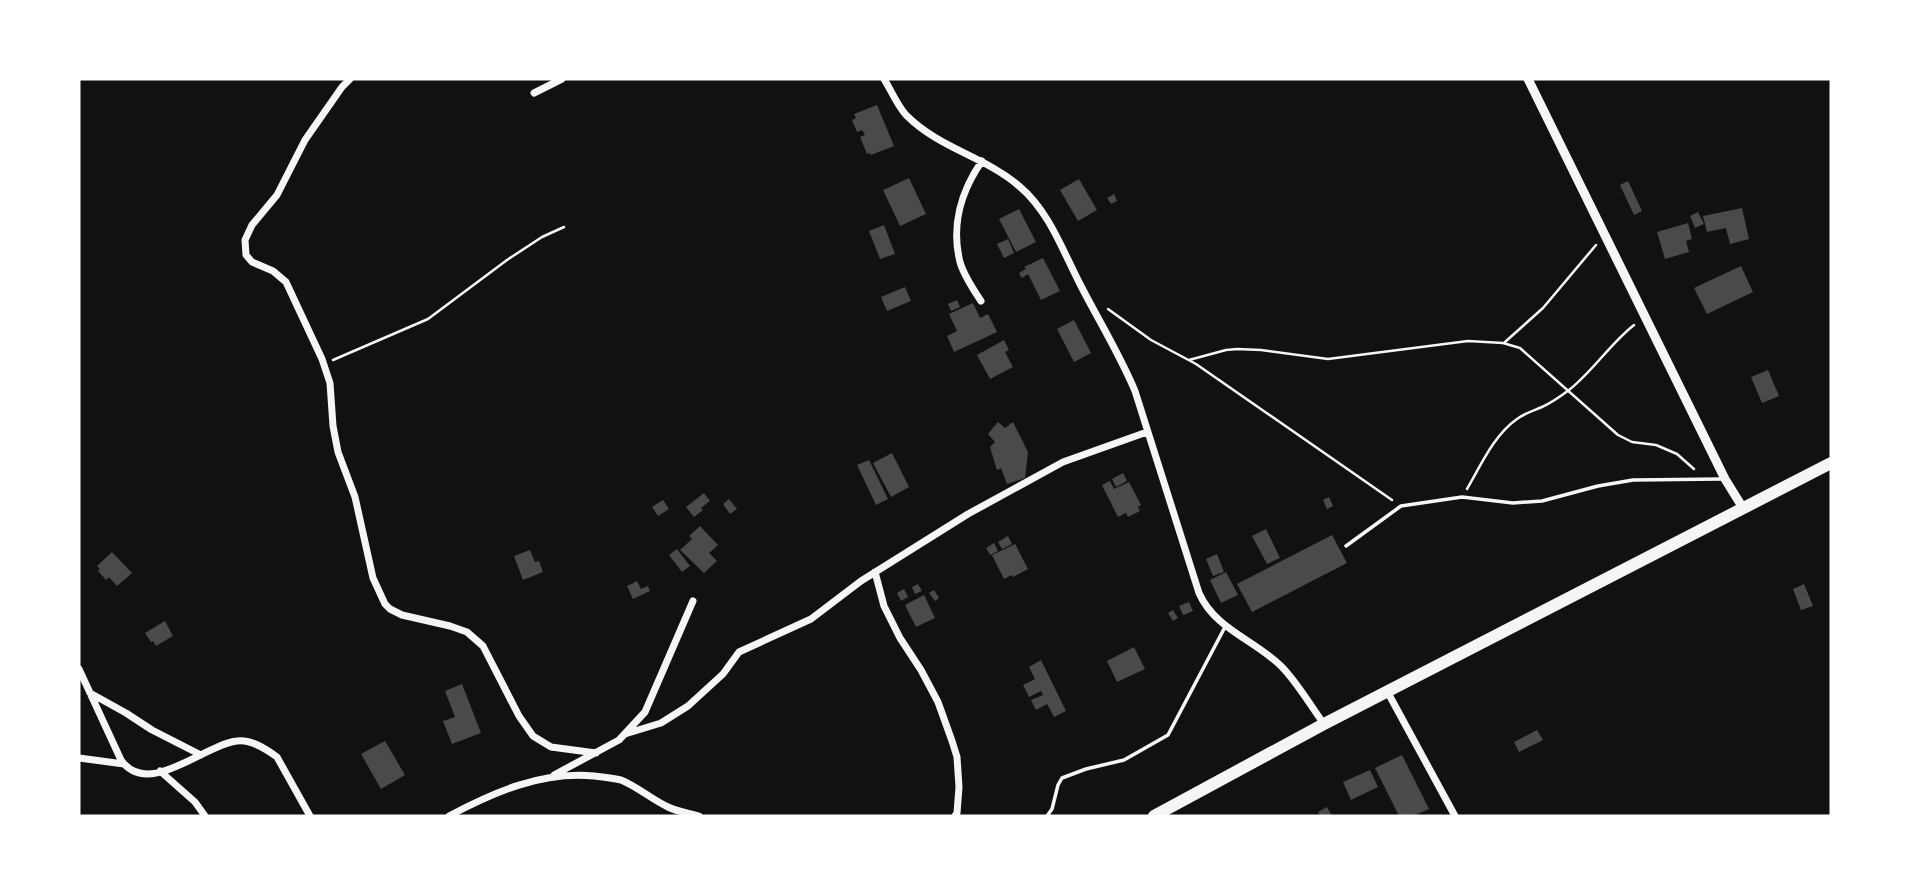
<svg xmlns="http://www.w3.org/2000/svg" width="1910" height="895" viewBox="0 0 1910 895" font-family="'Roboto Condensed',sans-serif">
  <rect width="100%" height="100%" fill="#111"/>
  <path fill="#4a4a4a" d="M877,105L894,146L871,155L870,153L867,154L860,137L865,135L862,130L857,132L852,120L856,118L854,114Z
    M909,178L926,214L900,226L883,190Z
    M1079,179L1097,210L1078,221L1060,190Z
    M1628,181L1642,211L1634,215L1620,185Z
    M1114,194L1117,201L1111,204L1107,198Z
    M1742,208L1749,239L1730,244L1726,228L1707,232L1703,216Z
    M1019,209L1036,242L1016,252L999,219Z
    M1698,212L1704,224L1695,228L1690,216Z
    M1688,223L1692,239L1686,241L1689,252L1665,259L1657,232Z
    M884,225L895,254L880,259L869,231Z
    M1008,239L1014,253L1004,258L997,244Z
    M1043,258L1060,291L1041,300L1028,274L1022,278L1019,273L1026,269L1024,267Z
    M1741,266L1753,292L1707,314L1694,288Z
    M905,287L911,301L887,311L881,297Z
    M957,300L960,307L951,311L948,304Z
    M973,303L980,318L988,314L997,332L954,352L947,336L957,331L949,314Z
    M1074,320L1091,353L1074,362L1057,329Z
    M1004,340L1009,350L1005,352L1013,367L990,379L977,355Z
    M1768,370L1779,396L1762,403L1751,377Z
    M998,422L1005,428L1013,422L1028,452L1025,478L1007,484L1001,468L997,470L990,447L995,442L988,434Z
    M892,453L909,487L891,497L873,463Z
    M869,460L888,499L876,505L857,465Z
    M1123,473L1127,481L1116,487L1112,479Z
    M1110,481L1114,489L1129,482L1141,505L1138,507L1140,511L1128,517L1126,513L1118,517L1102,485Z
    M704,493L710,501L701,508L703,510L694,517L686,507Z
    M1329,497L1333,506L1327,509L1323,500Z
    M729,499L737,509L730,514L723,504Z
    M663,500L669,509L658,516L652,507Z
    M700,526L718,545L709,553L717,561L704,573L680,550L692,539L689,536Z
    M1266,529L1280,558L1267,564L1252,536Z
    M1332,535L1347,563L1252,612L1237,584Z
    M1008,536L1012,544L1002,549L998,542Z
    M994,543L998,551L990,555L986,548Z
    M1015,544L1028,569L1013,577L1012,575L1004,579L992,555Z
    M677,549L690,566L682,572L669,555Z
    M530,550L535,562L539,561L543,572L523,580L514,556Z
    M112,552L132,573L117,586L109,577L106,580L98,571L100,569L97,566Z
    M1217,554L1224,572L1213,576L1206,559Z
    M1226,572L1238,595L1221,603L1210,580Z
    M637,581L641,589L648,586L650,591L633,599L627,586Z
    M918,584L922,591L915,594L912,587Z
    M1804,584L1813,606L1801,610L1793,589Z
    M904,589L908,597L901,601L897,593Z
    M934,590L939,598L935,601L929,593Z
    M924,595L935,618L916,627L905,605Z
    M1189,602L1193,611L1183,615L1179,606Z
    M1173,610L1178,618L1173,621L1168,613Z
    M165,621L173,636L156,646L153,641L151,642L145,633Z
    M1134,647L1145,669L1117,682L1107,661Z
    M1041,660L1066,711L1054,717L1047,704L1036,710L1031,700L1043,695L1041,691L1029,697L1023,685L1035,679L1029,667Z
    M462,684L481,733L452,744L443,721L455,717L445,691Z
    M1537,730L1543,740L1519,752L1514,742Z
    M385,741L405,775L381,789L361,754Z
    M1402,755L1429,809L1413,816H1399L1375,768Z
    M1370,770L1378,787L1351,800L1343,782Z
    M1327,807L1332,816H1320L1318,812Z"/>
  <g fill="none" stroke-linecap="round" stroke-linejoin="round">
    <path stroke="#f5f5f5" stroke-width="2.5" d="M1108,309L1151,340L1196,364L1392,500
      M1505,342L1543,308L1596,245
      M333,360L428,319L507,260L542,237L564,227
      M1189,360L1226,350L1237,349L1261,350L1328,359L1468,341L1503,343L1520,348L1618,435L1632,442L1656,445L1677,454L1694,469
      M1467,489C1481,465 1494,435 1517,419C1525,413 1533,411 1542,407C1551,403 1561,396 1569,390C1593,371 1610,344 1634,325"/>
    <path stroke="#f5f5f5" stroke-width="3.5" d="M1346,546L1401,506L1462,497L1513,503L1542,501L1598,486L1633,480L1723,479
      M1047,816L1052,809L1058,785L1062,778L1086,769L1124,760L1168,735L1225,627"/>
    <path stroke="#f5f5f5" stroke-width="7" d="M350,79L342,87L305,140L277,195L252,225L245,240L246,255L252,262L273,271L286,282L322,359L330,383L333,426L338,452L355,497L373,578L385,604L390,609L402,615L450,626L467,632L483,646L519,716L533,736L551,747L596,753
      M884,79C891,90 897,105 906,115C940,149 984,156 1019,186C1050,212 1063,252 1081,286C1099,321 1120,355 1135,391L1199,593C1215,629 1253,639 1281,666C1297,682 1310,705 1324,724
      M534,93L562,79
      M981,301C973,289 964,276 960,262C951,226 961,191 982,161
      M875,572L884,606L900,638L921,670L938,702L952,741L957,757L959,787L957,813L955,816
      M79,669L121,760C148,799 205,744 237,741C251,739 266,749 277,757L310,816
      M1387,691L1455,816
      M90,693L126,713L152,730L201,755
      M625,734L661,723L688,706L723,674L739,652L811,619L861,581L968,514L1063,462L1147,432
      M79,758L124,764
      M160,771L195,802L205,816
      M554,775L619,740L645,712L693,601
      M449,816C494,792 542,771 594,776C603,777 612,778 621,780C638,787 651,799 668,807C678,812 689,813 699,816"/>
    <path stroke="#f5f5f5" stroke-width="9" d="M1528,79L1725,479L1743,508"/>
    <path stroke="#f5f5f5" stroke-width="12" d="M1154,816L1324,724L1831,463"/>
  </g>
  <rect width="1910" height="895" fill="none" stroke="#ffffff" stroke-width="161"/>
</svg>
